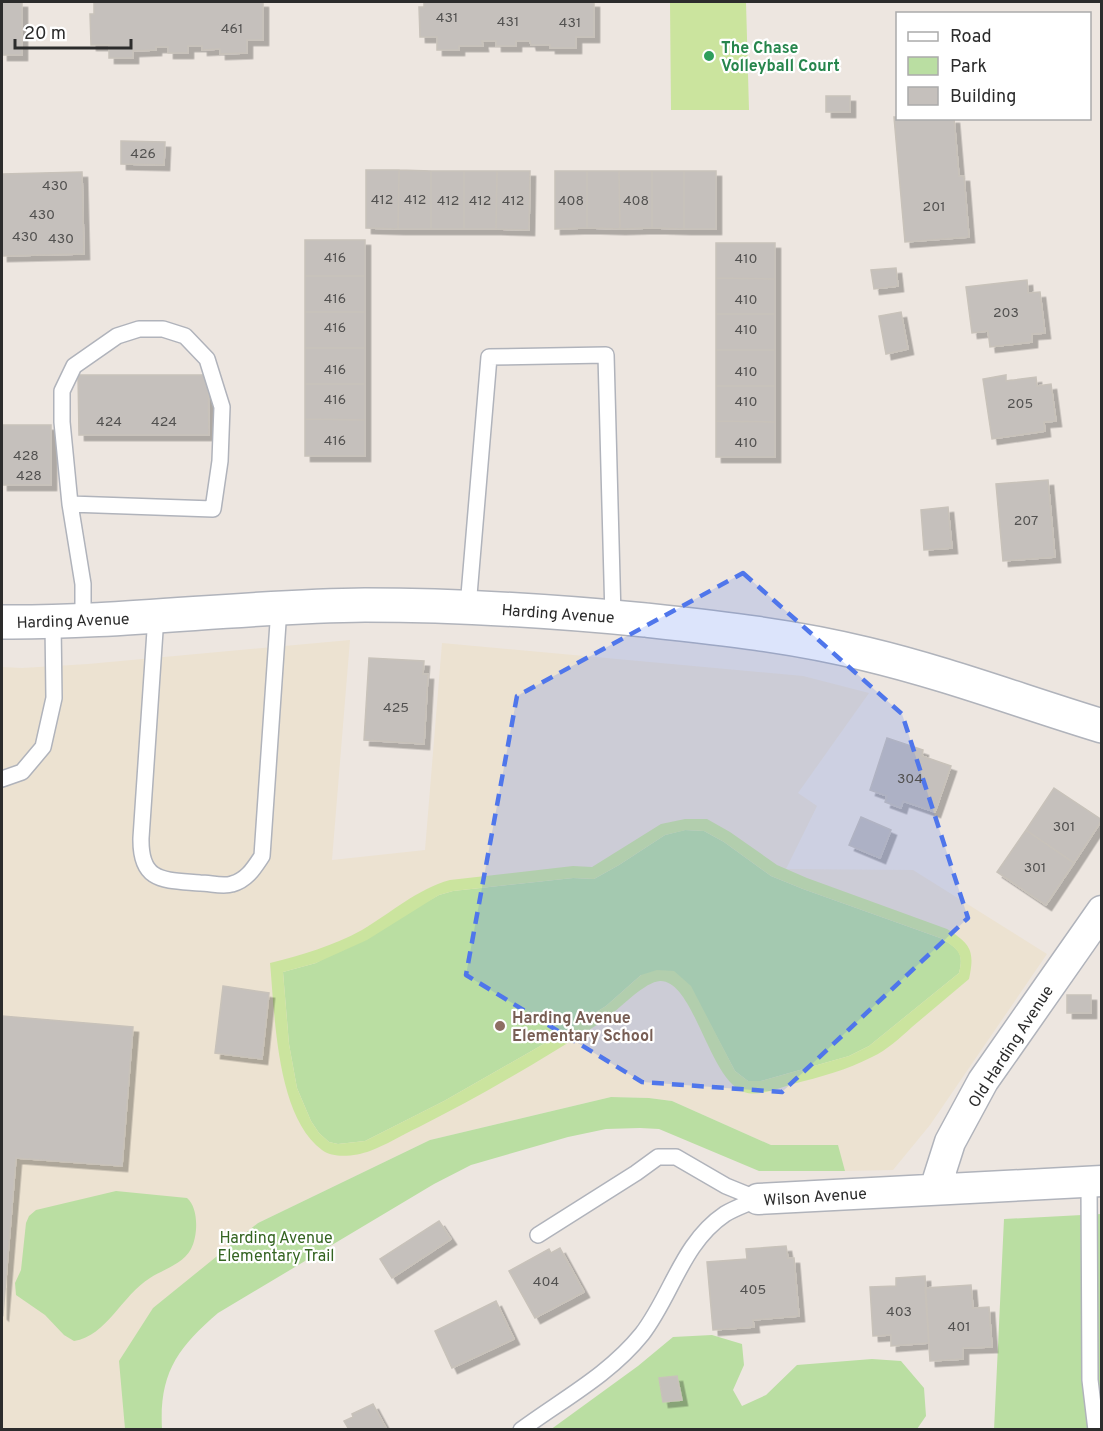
<svg xmlns="http://www.w3.org/2000/svg" width="1103" height="1431" viewBox="0 0 1103 1431" font-family="Overpass,sans-serif">
  <defs>
    <filter id="shadow"><feDropShadow dx="5.5" dy="5.5" stdDeviation="0" flood-color="#0004"/></filter>
  </defs>
  <rect width="100%" height="100%" fill="#ede6e0"/>
  <path fill="#ece2d1" d="M350,640L332,860L425,850L442,643L803,676L869,693L798,793L817,806L786,869L913,870L1047,954L930,1125L893,1170L845,1171L837,1145H771L672,1101L649,1098L611,1097L430,1140L258,1223L120,1361L125,1429H2V667L22,668L88,664Z"/>
  <path fill="#badea2" d="M685,830L704,831L724,842L771,876L803,889L943,939C959,950 964,953 959,973L869,1046L849,1056L761,1081H748L735,1071L690,986L641,975L606,1006L556,1037L444,1101L365,1141L338,1144L329,1142L319,1133L311,1121L297,1088L289,1044L283,972L316,963L439,895L453,891L573,878L594,879L619,865L665,835Z
    M611,1097L649,1098L672,1101L771,1145H838L845,1171H759L659,1129L640,1128L606,1129L568,1137L471,1165L434,1184L218,1313C177,1348 159,1374 162,1429H125L119,1361L153,1308L258,1223L430,1140Z
    M116,1191L187,1198C199,1208 198,1236 191,1249C183,1264 164,1269 150,1278C122,1295 107,1336 74,1341L64,1335L45,1315L16,1295L15,1283L21,1270L26,1223L29,1216L36,1210Z
    M1101,1214V1429L994,1430L1004,1219Z
    M712,1335L742,1344L744,1365L733,1390L742,1406L766,1395L797,1365L872,1359L901,1361L924,1388L926,1416L917,1429L550,1430L638,1366L673,1337Z"/>
  <path fill="#cbe49e" fill-rule="evenodd" d="M670,2H746L749,110H671Z
    M685,819H707L730,832L777,865L807,878L947,929C971,944 975,951 969,979C950,995 931,1011 912,1027C900,1038 887,1050 872,1057C847,1070 820,1077 793,1084C778,1088 759,1097 744,1092C709,1080 694,980 660,981C643,982 616,1013 600,1023C541,1060 481,1096 419,1127C402,1135 386,1145 370,1151C356,1156 334,1159 322,1150C276,1116 275,1015 270,963C302,955 333,946 362,930C391,913 417,889 450,880L573,866L592,867L661,824ZM686,830L704,831L724,842L771,876L803,889L943,939C958,950 964,953 959,973L869,1046L849,1056L761,1081H748L735,1071L691,986L674,971L657,970L641,975L606,1006L556,1037L444,1101L365,1141L338,1144L329,1142L319,1133L311,1121L297,1088L289,1044L283,972L316,963L367,940L439,895L453,891L573,878L594,879L619,865L665,835Z"/>
  <path fill="#c5c0bc" stroke="#c8c2ba" stroke-width="1.5" filter="url(#shadow)" d="M2,2H22V55H2Z
    M94,2H263V40H247V53L220,54V49L202,50V46H188V53H168V47H156V50L133,51V58H109V45H91L90,14H94Z
    M424,2H594V37H576V48H550V45H531L530,41H516V46H496V41H482L483,46H459V50H437V37H420L419,7H424Z
    M826,96H850V112H826Z
    M894,117H898V118H954L959,176H964L969,237L905,242Z
    M121,141L165,142L164,165L121,164Z
    M366,170H399L398,229L366,228Z
    M399,170L431,171V229H398Z
    M431,171H464V229H431Z
    M464,171H497L496,229H464Z
    M497,171H530L529,230L496,229Z
    M555,171H587V228L555,229Z
    M587,171H619L620,229L587,228Z
    M619,171H652V228L620,229Z
    M652,171H684V229L652,228Z
    M684,171H716V229H684Z
    M82,172L84,254L2,256V174Z
    M305,240H365V276H305Z
    M716,243H775V279L716,278Z
    M896,268L898,286L874,289L871,270Z
    M305,276H365V312H305Z
    M716,278L775,279V314H716Z
    M1027,280L1028,293L1040,292L1045,333L1032,334V342L990,347L988,331L972,333L966,287Z
    M305,312H365V348H305Z
    M901,312L908,349L886,354L879,316Z
    M716,314H775V350H716Z
    M305,348H365V384H305Z
    M716,350H775V386H716Z
    M78,375H208L209,435H79Z
    M1006,375V381L1036,377L1037,386L1051,384L1056,421L1044,422L1045,431L992,439L983,379Z
    M305,384H365V420L305,419Z
    M716,386H775V422L716,421Z
    M305,419L365,420V456H305Z
    M716,421L775,422V457H716Z
    M2,425H51V485H2Z
    M1048,480L1055,557L1003,561L996,484Z
    M948,507L952,548L924,550L921,510Z
    M369,658L424,661L423,674H428L424,744L364,740Z
    M887,738L923,750L922,756L951,766L935,812L903,801L901,808L885,802L887,796L870,790Z
    M1054,788L1102,820L1074,863L1026,830Z
    M861,817L891,830L880,858L849,845Z
    M1026,830L1074,863L1046,905L997,872Z
    M223,986L269,993L262,1059L215,1053Z
    M1067,995H1091V1013H1067Z
    M2,1016L133,1027L122,1166L16,1158L3,1315L2,1314Z
    M439,1221L451,1239L392,1278L380,1259Z
    M786,1246L788,1258H794L799,1316L753,1320L754,1327L713,1330L707,1262L747,1259L746,1249Z
    M560,1248L584,1292L535,1318L509,1271L549,1249L551,1253Z
    M925,1276L929,1343L891,1346V1335L873,1336L870,1287L896,1286V1278Z
    M971,1285L973,1308L989,1307L992,1347L963,1348V1359L930,1361L925,1288Z
    M496,1301L514,1339L452,1368L435,1331Z
    M677,1376L682,1400L663,1402L659,1378Z
    M373,1404L387,1430H345L348,1428L344,1421L353,1417L352,1414Z"/>
  <g fill="none" stroke-linecap="round" stroke-linejoin="round">
    <defs>
      <path id="service" d="M70,504L213,509L220,461L222,407L207,359L185,336L163,329H139L117,336L74,366L62,391V422L70,504L83,584V621
        M468,607L489,357L606,355L613,617
        M156,616L141,838C140,883 164,880 200,883C210,883 223,887 232,884C247,880 254,868 262,856L279,608
        M2,779L22,772L43,747L54,698L53,623
        M1089,1182L1090,1380L1096,1430
        M538,1235L636,1173L658,1157H676L726,1186L758,1199
        M521,1430C563,1399 609,1375 642,1334C672,1295 682,1243 725,1214C735,1208 747,1204 758,1199"/>
      <path id="minor" d="M935,1189L950,1142L983,1081L1102,911
        M758,1199L1102,1181"/>
      <path id="tertiary" d="M2,622C123,623 244,606 365,605C459,605 552,611 645,620C719,628 794,636 866,654C946,673 1023,702 1102,726"/>
    </defs>
    <use href="#service" stroke="#b0b3bb" stroke-width="18"/>
    <use href="#minor" stroke="#b0b3bb" stroke-width="33"/>
    <use href="#tertiary" stroke="#b0b3bb" stroke-width="36"/>
    <use href="#service" stroke="#fff" stroke-width="15"/>
    <use href="#minor" stroke="#fff" stroke-width="30"/>
    <use href="#tertiary" stroke="#fff" stroke-width="33"/>
  </g>
  <path fill="#4f76eb" fill-opacity="0.2" stroke="#4f76eb" stroke-width="4.5" stroke-dasharray="12 8" stroke-linejoin="round" d="M743,573L902,714L968,918L782,1092L642,1082L466,975L517,696Z"/>
  <circle fill="#2e9e5b" stroke="#fff" stroke-width="2" cx="709" cy="56" r="6"/>
  <circle fill="#8d6e63" stroke="#fff" stroke-width="2" cx="500" cy="1026" r="6"/>
  <g text-anchor="middle" stroke-width="4.5" stroke-linejoin="round" paint-order="stroke">
    <g font-size="14" fill="#525150">
      <text x="447" y="22">431</text>
      <text x="508" y="26">431</text>
      <text x="570" y="27">431</text>
      <text x="232" y="33">461</text>
      <text x="143" y="158">426</text>
      <text x="55" y="190">430</text>
      <text x="382" y="204">412</text>
      <text x="415" y="204">412</text>
      <text x="448" y="205">412</text>
      <text x="480" y="205">412</text>
      <text x="513" y="205">412</text>
      <text x="571" y="205">408</text>
      <text x="636" y="205">408</text>
      <text x="934" y="211">201</text>
      <text x="42" y="219">430</text>
      <text x="25" y="241">430</text>
      <text x="61" y="243">430</text>
      <text x="335" y="262">416</text>
      <text x="746" y="263">410</text>
      <text x="335" y="303">416</text>
      <text x="746" y="304">410</text>
      <text x="1006" y="317">203</text>
      <text x="335" y="332">416</text>
      <text x="746" y="334">410</text>
      <text x="335" y="374">416</text>
      <text x="746" y="376">410</text>
      <text x="335" y="404">416</text>
      <text x="746" y="406">410</text>
      <text x="1020" y="408">205</text>
      <text x="109" y="426">424</text>
      <text x="164" y="426">424</text>
      <text x="335" y="445">416</text>
      <text x="746" y="447">410</text>
      <text x="26" y="460">428</text>
      <text x="29" y="480">428</text>
      <text x="1026" y="525">207</text>
      <text x="396" y="712">425</text>
      <text x="910" y="783">304</text>
      <text x="1064" y="831">301</text>
      <text x="1035" y="872">301</text>
      <text x="546" y="1286">404</text>
      <text x="753" y="1294">405</text>
      <text x="899" y="1316">403</text>
      <text x="959" y="1331">401</text>
    </g>
    <g font-size="16" font-weight="bold" fill="#27864d" stroke="#fff" text-anchor="start">
      <text x="721" y="53">The Chase<tspan x="721" dy="18">Volleyball Court</tspan></text>
    </g>
    <g font-size="16" fill="#2c2c2c" stroke="#fff">
      <text transform="translate(558 613) rotate(4)" y="6">Harding Avenue</text>
      <text transform="translate(73 620) rotate(-2)" y="6">Harding Avenue</text>
      <text transform="translate(1010 1046) rotate(-57)" y="6">Old Harding Avenue</text>
      <text transform="translate(815 1196) rotate(-4)" y="6">Wilson Avenue</text>
    </g>
    <g font-size="16" font-weight="bold" fill="#785e54" stroke="#fff" text-anchor="start">
      <text x="512" y="1023">Harding Avenue<tspan x="512" dy="18">Elementary School</tspan></text>
    </g>
    <g font-size="16" fill="#346421" stroke="#fff">
      <text x="276" y="1243">Harding Avenue<tspan x="276" dy="18">Elementary Trail</tspan></text>
    </g>
  </g>
  <rect width="1103" height="1431" fill="none" stroke="#2c2c2c" stroke-width="6"/>
  <rect x="896" y="12" width="195" height="108" fill="#ffffff" stroke="#ababab" stroke-width="1.5"/>
  <rect x="908" y="32" width="30" height="9" fill="#ffffff" stroke="#ababab" stroke-width="1.5"/>
  <text x="950" y="42" font-size="18" fill="#2c2c2c">Road</text>
  <rect x="908" y="57" width="30" height="18" fill="#badea2" stroke="#ababab" stroke-width="1.5"/>
  <text x="950" y="72" font-size="18" fill="#2c2c2c">Park</text>
  <rect x="908" y="87" width="30" height="18" fill="#c5c0bc" stroke="#ababab" stroke-width="1.5"/>
  <text x="950" y="102" font-size="18" fill="#2c2c2c">Building</text>
  <path d="M15 39v9h116v-9" fill="none" stroke="#2c2c2c" stroke-width="3"/>
  <text x="24" y="39" font-size="18" fill="#2c2c2c" stroke="#ffffff" stroke-width="4.5" paint-order="stroke">20 m</text>
</svg>
